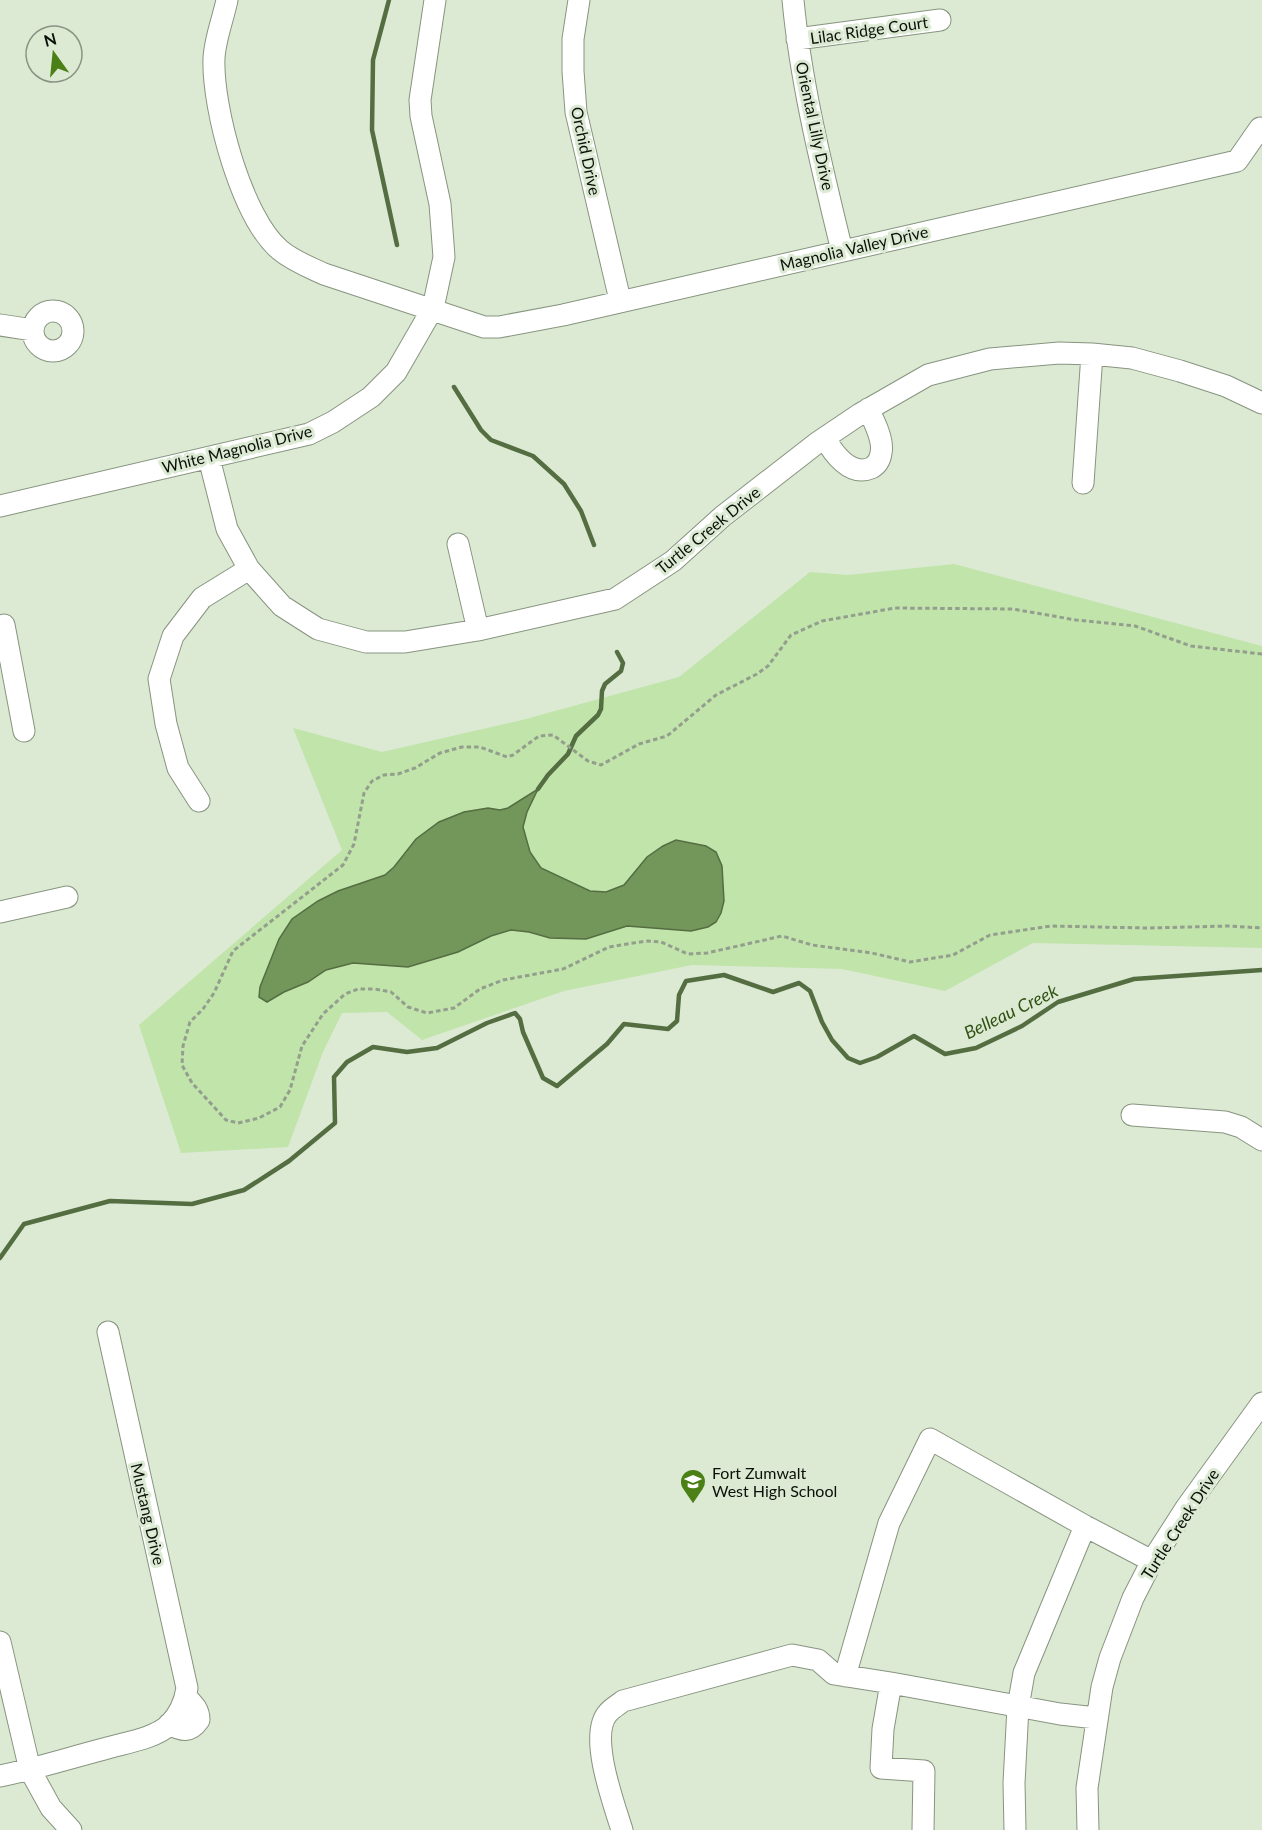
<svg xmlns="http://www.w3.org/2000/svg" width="1262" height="1830" viewBox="0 0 1262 1830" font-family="Lato,sans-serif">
  <rect width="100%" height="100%" fill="#dcead4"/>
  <path fill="#c1e4ab" d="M954,564L1262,646V948L1033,943L945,991L842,969L692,965L564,991L422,1040L387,1012L342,1013L323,1052L288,1147L181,1153L139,1025L342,850L293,728L382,752L522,720L679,677L810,572L848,575Z"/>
  <path fill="#73965b" stroke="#546e42" stroke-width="1.5" d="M538,789L527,812L523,827L530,852L541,868L590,891L606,892L624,885L647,857L663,846L676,840L706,846L716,852L722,866L724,901L721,913L716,922L708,927L691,931L627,926L586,939L550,938L529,932L511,930L491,936L458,952L408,967L353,963L326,970L308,982L284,992L267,1002L259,997L260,987L279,939L292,919L318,901L338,891L385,875L394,867L416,839L439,822L464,812L488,808L500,810L508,808Z"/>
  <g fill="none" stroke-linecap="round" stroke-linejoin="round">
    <path stroke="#546e42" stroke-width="4.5" d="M389,0L373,60L372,130L397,245
      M454,387L481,430L491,440L533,456L564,484L581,511L594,545
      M538,789L548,775L568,754L576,736L598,715L601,709L602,691L605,684L621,671L623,663L617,652
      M0,1258L24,1224L110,1201L192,1204L244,1190L289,1161L335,1123L334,1077L347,1062L373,1047L407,1052L437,1048L487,1023L515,1013L520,1019L523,1032L543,1078L557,1086L607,1044L624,1024L668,1029L677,1021L679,995L686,981L724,975L773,992L799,983L810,991L822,1022L832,1040L848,1058L860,1063L877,1057L914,1036L945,1054L976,1048L1022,1026L1058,1002L1134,979L1262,970"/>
    <defs>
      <path id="minor" d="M227,0C223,19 215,39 214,58C212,108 242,218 280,250C293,261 309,267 324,274L484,327H499L563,315L1237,161L1260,128
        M579,0L573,39V71L576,112L620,300
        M793,0C801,85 822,168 842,251
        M797,39L940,20
        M33 331a20 20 0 1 1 40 0a20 20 0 1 1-40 0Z
        M0,325L33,330
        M825,438C833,453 850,477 871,468C877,465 880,460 881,453C884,440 874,421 868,409
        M209,458L227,529L249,569L282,606L318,629L366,642H405L478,630L615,599L673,561L723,516L817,443L860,414L928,375L990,359L1059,353L1092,354L1132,358L1180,371L1226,386L1262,403
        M1083,483L1092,354
        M0,506L309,434L333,422L371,397L396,372L433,308L444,257L440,204L421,116L420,100L435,0
        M458,544L478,630
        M4,625L24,731
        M199,801L178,768L166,724L159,679L173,636L202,598L249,569
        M0,912L67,897
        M1132,1115L1225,1122L1241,1127L1262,1140
        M0,1642L30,1770L51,1808L71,1830
        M845,1676L889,1523L930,1439L1085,1526
        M891,1683L1060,1714L1096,1718
        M169,1724C182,1731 190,1733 199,1720C199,1709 193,1704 186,1697
        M0,1776C35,1769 69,1758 104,1749C123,1743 154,1739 169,1725C179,1715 185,1701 187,1688L108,1332
        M622,1830C614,1804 588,1735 608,1713C612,1708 618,1705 623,1701L792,1655L818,1660L834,1674L891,1683L883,1729L881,1768L924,1771L923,1830
        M1015,1830L1014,1783L1018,1707L1024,1673L1085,1526L1152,1561
        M1088,1830L1087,1788L1102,1687L1110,1658L1133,1598L1152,1561L1186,1508L1262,1403"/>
    </defs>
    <use href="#minor" stroke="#87947f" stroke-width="23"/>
    <path stroke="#939e8d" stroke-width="3" stroke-dasharray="4.5 3" stroke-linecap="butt" d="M1262,654L1191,646L1135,626L1076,620L1013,609L895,608L822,621L791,635L768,666L757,674L716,695L667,736L639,744L601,765L588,761L553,735L539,736L513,755L507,757L480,747H462L440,753L415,768L398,774L384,775L372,781L364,793L354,844L343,865L233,951L214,993L203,1009L190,1022L183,1046L182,1065L192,1083L226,1120L238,1123L259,1118L280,1107L290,1090L302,1046L323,1014L345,994L358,989H375L391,992L408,1007L427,1013L454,1008L480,989L503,980L563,969L609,947L646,941L661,942L688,954L707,953L782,936L812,945L872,953L910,962L953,955L990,935L1051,926L1147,928L1230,926L1262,928"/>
    <use href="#minor" stroke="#fff" stroke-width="21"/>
  </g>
  <defs>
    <symbol id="school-pin" viewBox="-11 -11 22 30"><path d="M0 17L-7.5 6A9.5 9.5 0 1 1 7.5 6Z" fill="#4b8016" stroke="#dcead4"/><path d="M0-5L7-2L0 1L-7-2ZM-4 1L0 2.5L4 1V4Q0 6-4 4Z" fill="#fff"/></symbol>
  </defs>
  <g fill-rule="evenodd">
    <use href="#school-pin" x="678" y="1467" width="30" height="40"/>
  </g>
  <g text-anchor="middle" stroke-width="6" stroke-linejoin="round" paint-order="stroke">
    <g font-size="16" fill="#0b1008" stroke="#dcead4">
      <text transform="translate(869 30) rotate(-8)" y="6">Lilac Ridge Court</text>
      <text transform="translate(815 126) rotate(78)" y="6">Oriental Lilly Drive</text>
      <text transform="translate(586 151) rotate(78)" y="6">Orchid Drive</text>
      <text transform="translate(854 248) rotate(-13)" y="6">Magnolia Valley Drive</text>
      <text transform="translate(237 449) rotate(-14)" y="6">White Magnolia Drive</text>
      <text transform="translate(708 530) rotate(-39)" y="6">Turtle Creek Drive</text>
      <text transform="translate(148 1514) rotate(77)" y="6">Mustang Drive</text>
      <text transform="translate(1180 1524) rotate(-57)" y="6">Turtle Creek Drive</text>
    </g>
    <g font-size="16" fill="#0b1008" stroke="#dcead4" text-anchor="start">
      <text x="712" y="1479">Fort Zumwalt<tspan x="712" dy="18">West High School</tspan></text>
    </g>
    <g font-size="18" font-style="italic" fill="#315213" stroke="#dcead4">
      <text transform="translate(1011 1012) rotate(-26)" y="6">Belleau Creek</text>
    </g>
  </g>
  <g transform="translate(54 54) rotate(345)"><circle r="28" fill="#dcead4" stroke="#889382" stroke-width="1.5"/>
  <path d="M0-4.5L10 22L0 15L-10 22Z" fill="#4b8016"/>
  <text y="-9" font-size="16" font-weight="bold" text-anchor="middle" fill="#0b1008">N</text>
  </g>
</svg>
